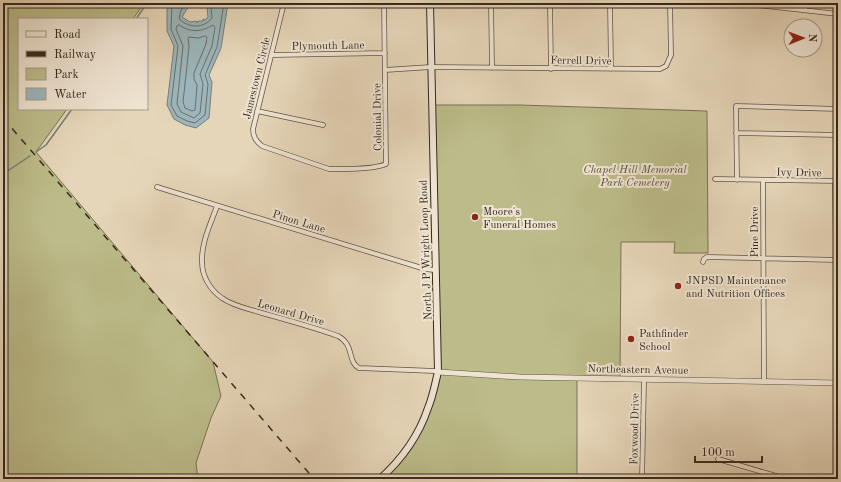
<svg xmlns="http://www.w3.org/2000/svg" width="841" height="482" viewBox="0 0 841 482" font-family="'Old Standard TT',serif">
  <rect width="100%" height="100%" fill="#e6d6b9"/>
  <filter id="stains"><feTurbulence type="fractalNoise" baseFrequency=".005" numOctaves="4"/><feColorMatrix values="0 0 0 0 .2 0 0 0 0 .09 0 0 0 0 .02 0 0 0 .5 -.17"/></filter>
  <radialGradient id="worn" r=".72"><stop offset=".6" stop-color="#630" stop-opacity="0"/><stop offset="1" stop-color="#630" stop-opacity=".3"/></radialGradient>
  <path fill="#bcbc8a" stroke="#7a7254" d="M3,3H144L133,19H19V109H67L36,152L213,362L221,396L211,418L196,463L198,479H3Z
    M432,105H520L707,111L708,253H674L675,242H621L620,379L577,378V479H380L419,430L438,372Z"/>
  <path fill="#9cb6bb" stroke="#747e7c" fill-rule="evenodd" d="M169,3H228L221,48L209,75L212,82L209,118L196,128L185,125L174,119L167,105L174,46L167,31V9ZM189,6H193L202,8L205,6L207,8L208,17L205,20L203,19V21H198L197,23L196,21L190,22L182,17Z"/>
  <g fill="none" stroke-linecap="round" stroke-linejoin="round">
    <path stroke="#6a706c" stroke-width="1" d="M172,3L171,29L178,46L171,105L177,116L187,121L195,123L205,115L208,84L205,75L217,47L224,3
      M187,3L181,10L179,19C189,28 203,29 212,18L211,7L207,3
      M179,25C191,33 201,32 213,25L215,27L212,46L200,74L203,84L200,113L194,118L181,112L177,104L183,46L176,29L177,26Z
      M205,36L207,37L206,44L194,73V79L197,85L195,110L192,111L185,108L183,102L189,47L188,38L189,37L198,38Z"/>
    <path stroke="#747e7c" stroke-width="1.5" d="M136,19L147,3
      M36,152L46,145L72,109
      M3,174L30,156"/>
    <defs>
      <path id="minor" d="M284,3L253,129C253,137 256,141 262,146L329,169C344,169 373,170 386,164L384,3
        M491,3L492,68
        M550,3L551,69
        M610,3L611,69
        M740,3L838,14
        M805,3V10
        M271,55L385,53
        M385,70L431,67L660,69L666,66L671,55L670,3
        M257,111L323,125
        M736,133L838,135
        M715,179L838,181
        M737,180L736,106L838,109
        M763,180L764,381
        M835,182L837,327
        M157,187L425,269L435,270
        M217,206C211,223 201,243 202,262C202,276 210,290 222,298C233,306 249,309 262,313C287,320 313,327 338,336C355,345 347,362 359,368L435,371L438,372
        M703,262L704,259L707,257L838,260
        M718,459L776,476L775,479
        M642,479L644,380"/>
      <path id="tertiary" d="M438,372L520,377L838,383"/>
      <path id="secondary" d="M380,479C401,460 419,435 428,408C433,396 435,384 438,372L430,3"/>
    </defs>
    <use href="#minor" stroke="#635445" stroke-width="5.5"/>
    <use href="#tertiary" stroke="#635445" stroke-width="6"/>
    <use href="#secondary" stroke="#37291e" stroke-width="8"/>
    <use href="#minor" stroke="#efe4d2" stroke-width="4"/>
    <use href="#tertiary" stroke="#efe4d2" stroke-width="5"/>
    <use href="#secondary" stroke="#efe4d2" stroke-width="6"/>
    <path stroke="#37291e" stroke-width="1.5" stroke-dasharray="7 7" stroke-linecap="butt" d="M3,118L314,479"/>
  </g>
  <g fill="#8f2418" stroke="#efe4d2" stroke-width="1.5">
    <circle cx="475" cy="217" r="4"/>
    <circle cx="678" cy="286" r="4"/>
    <circle cx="631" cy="339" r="4"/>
  </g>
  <g text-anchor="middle" stroke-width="4" stroke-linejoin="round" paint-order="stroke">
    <g font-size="11" fill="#37291e" stroke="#efe4d2">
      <text transform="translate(328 45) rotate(-1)" y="4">Plymouth Lane</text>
      <text transform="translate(581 60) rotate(1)" y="4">Ferrell Drive</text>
      <text transform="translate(256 78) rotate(-76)" y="4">Jamestown Circle</text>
      <text transform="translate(377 117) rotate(-91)" y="4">Colonial Drive</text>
      <text transform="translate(799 172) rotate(1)" y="4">Ivy Drive</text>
      <text transform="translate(299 221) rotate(17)" y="4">Pinon Lane</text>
      <text transform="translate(754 232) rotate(-90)" y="4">Pine Drive</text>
      <text transform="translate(425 250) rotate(-92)" y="4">North J P Wright Loop Road</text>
      <text transform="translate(291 312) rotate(16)" y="4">Leonard Drive</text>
      <text transform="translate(638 369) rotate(1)" y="4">Northeastern Avenue</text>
      <text transform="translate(634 429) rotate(-89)" y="4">Foxwood Drive</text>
    </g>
    <g font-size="11" font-style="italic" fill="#584e39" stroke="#efe4d2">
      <text x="635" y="173">Chapel Hill Memorial<tspan x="635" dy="13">Park Cemetery</tspan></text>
    </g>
    <g font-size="11" fill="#37291e" stroke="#efe4d2" text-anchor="start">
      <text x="483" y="215">Moore's<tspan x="483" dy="13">Funeral Homes</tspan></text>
      <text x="686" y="284">JNPSD Maintenance<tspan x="686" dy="13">and Nutrition Offices</tspan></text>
      <text x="639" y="337">Pathfinder<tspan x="639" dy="13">School</tspan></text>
    </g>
  </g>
  <rect width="841" height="482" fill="none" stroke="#e6d6b9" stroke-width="16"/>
  <rect x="4" y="4" width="833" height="474" fill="none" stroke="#37291e" stroke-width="2"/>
  <rect x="8" y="8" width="825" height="466" fill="none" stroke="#37291e"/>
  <rect x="18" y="18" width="130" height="92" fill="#efe4d2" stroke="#a5998a"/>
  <rect x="26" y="31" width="20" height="6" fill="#efe4d2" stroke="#a5998a"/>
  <text x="54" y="38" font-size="12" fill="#37291e">Road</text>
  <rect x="26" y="51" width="20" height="6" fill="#37291e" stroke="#a5998a"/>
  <text x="54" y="58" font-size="12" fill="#37291e">Railway</text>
  <rect x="26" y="68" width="20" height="12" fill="#bcbc8a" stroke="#a5998a"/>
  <text x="54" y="78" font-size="12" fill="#37291e">Park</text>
  <rect x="26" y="88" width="20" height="12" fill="#9cb6bb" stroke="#a5998a"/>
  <text x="54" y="98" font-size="12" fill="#37291e">Water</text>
  <g transform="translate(803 38) rotate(89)"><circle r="19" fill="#efe4d2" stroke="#a5998a"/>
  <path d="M0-3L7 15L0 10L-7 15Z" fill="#8f2418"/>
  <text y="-6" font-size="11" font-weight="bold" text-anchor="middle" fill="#37291e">N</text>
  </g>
  <path d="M695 456v6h67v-6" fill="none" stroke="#37291e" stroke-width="2"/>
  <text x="701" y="456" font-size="12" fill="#37291e" stroke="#efe4d2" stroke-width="3" paint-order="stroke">100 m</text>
  <rect width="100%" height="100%" filter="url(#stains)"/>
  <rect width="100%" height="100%" fill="url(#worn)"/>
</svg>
